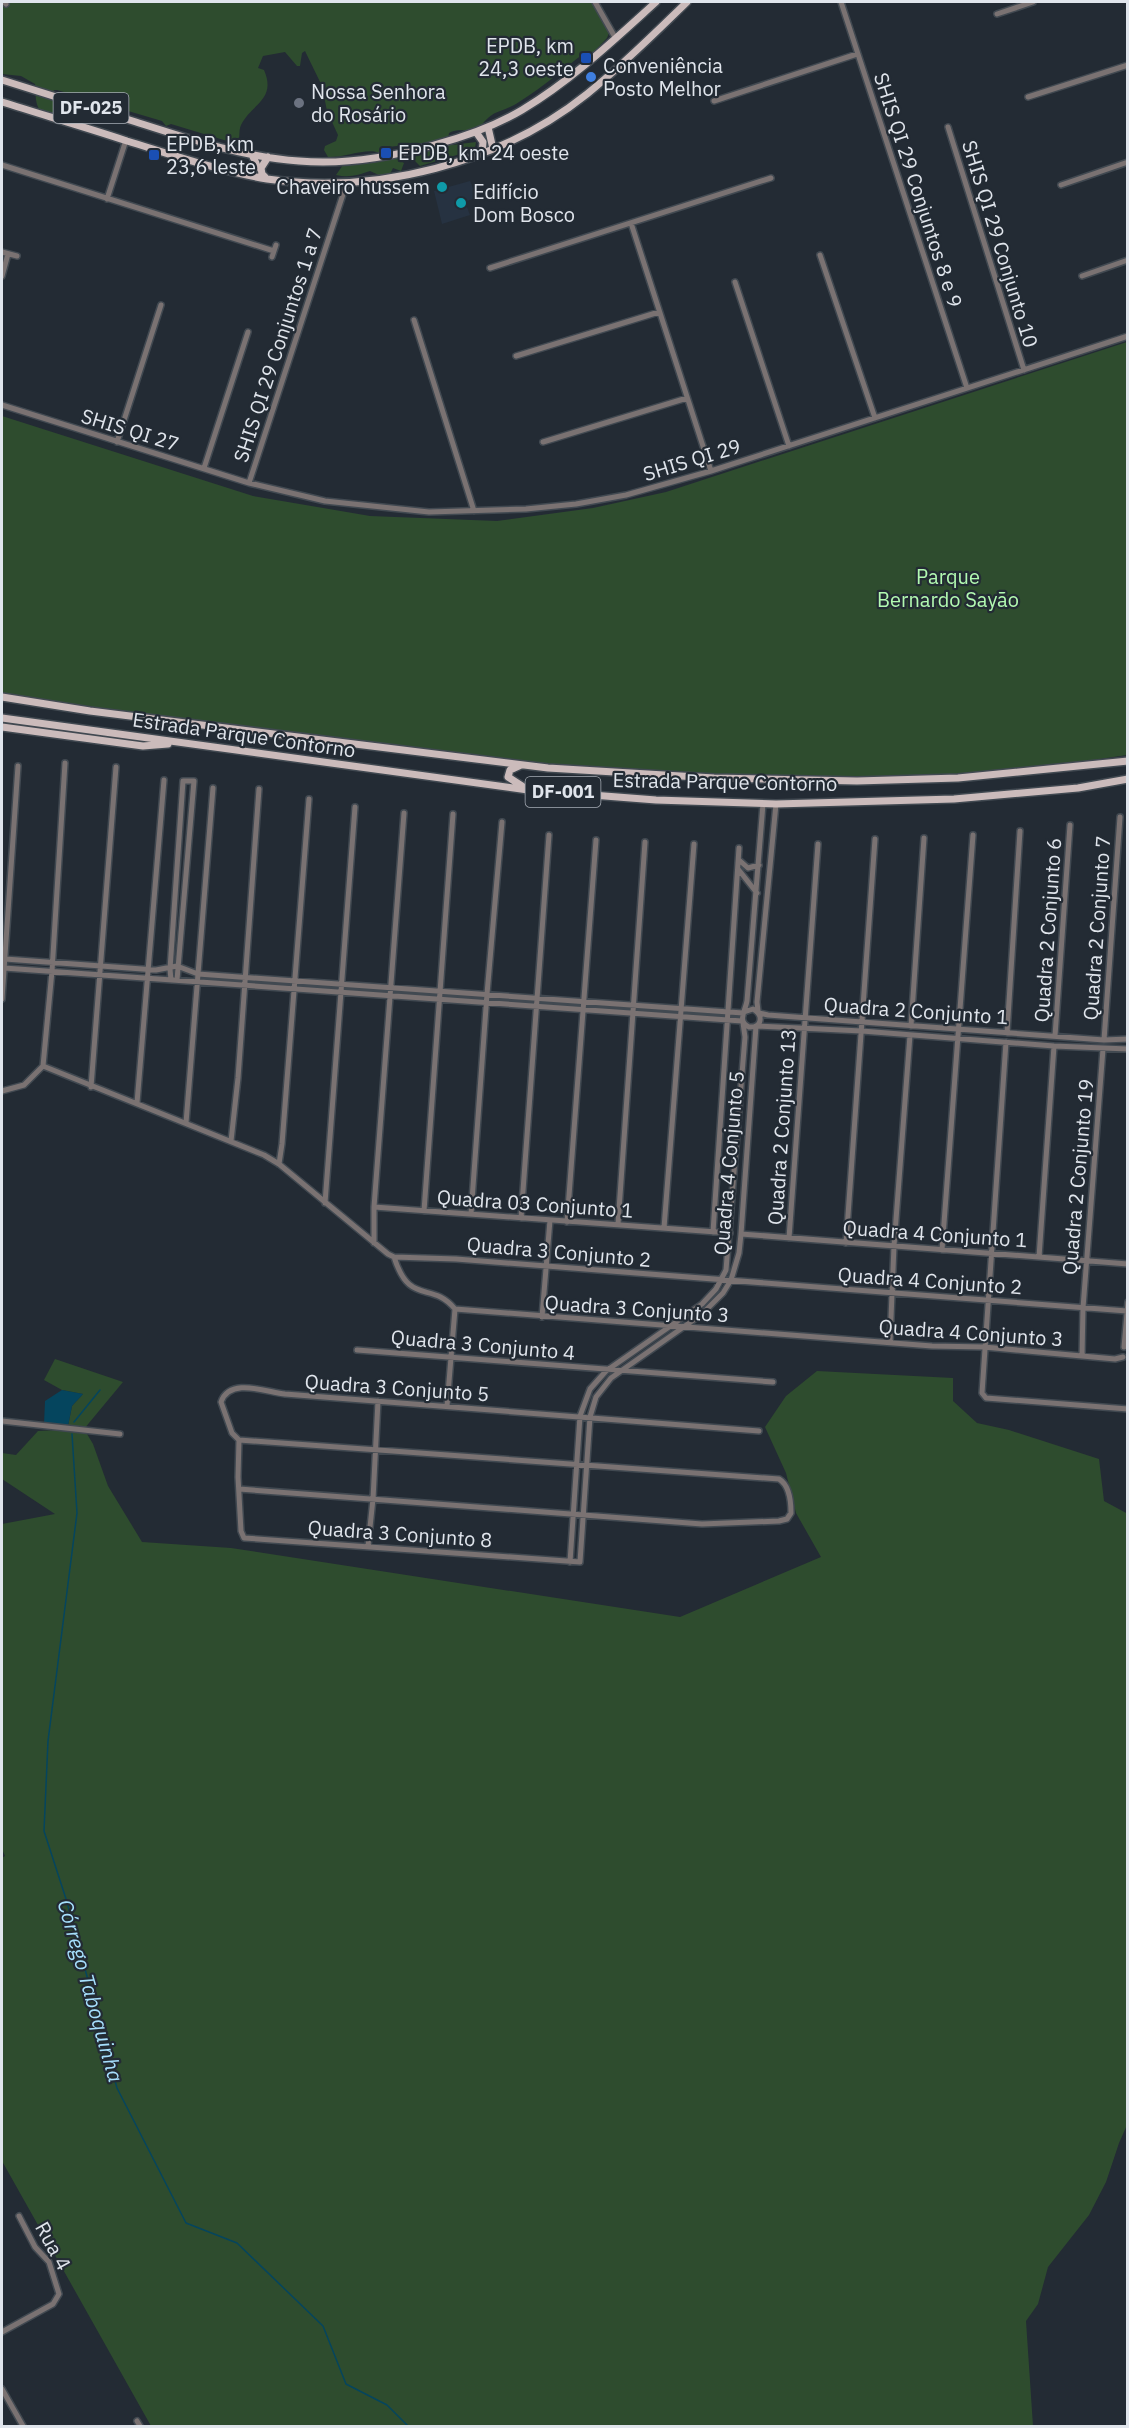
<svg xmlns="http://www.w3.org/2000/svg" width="1129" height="2428" viewBox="0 0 1129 2428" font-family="'IBM Plex Sans',sans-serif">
  <rect width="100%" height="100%" fill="#232b34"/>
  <path fill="#263241" d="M470,181L477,197L465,202L470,215L442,224L434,191Z"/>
  <path fill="#2e4c2e" d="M4,2H594L609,33L607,38L590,56L588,58L583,54C562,70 543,87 519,102C499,115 494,107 478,130C468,132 458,128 449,133L448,139L452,145L476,142L475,148L470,151L420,166L414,160C417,150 425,148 434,144L431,142L388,147L386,149L387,151L404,163L401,171L393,168L390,174L383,177L370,171C358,175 350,178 336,175L345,162L380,156V153C367,147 344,158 328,157L324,150L325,146L336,141L338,135L327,111L322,86L305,51L302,53L300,66H297L285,52L263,56L258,68L264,70C277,100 251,104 241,125C238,132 241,138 237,144L171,124L166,126L162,121L57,90H54L53,93L63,108C60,113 58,116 51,116C34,114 36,97 35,84L21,76L2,74V5Z
    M1127,342V755L992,775L764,782L516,765L255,728L2,695V416L253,496L370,516L497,521L593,508L666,492Z
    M55,1359L123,1382L84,1429L93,1444L108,1486L142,1542L231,1548L680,1617L821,1557L796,1513L786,1473L765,1427L786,1396L817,1371L953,1378V1401L977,1423L1009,1430L1099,1459L1104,1501L1128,1514L1127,2125L1119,2143L1106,2182L1089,2215L1048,2267L1038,2304L1026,2321L1033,2426H151L2,2161V1858L5,1856L2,1849V1524L55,1514L2,1479V1453L16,1455L38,1431L80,1429L68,1426L72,1406L83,1394L62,1390L44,1380Z"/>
  <path fill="#05455e" d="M62,1390L83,1394L72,1406L68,1426L44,1424L45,1401Z"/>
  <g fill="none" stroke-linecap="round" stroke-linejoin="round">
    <path stroke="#05455e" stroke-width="1.5" d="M74,1422L100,1390
      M72,1434L77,1513L48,1741L44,1831L67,1902L117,2088L186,2223L237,2243L323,2326L346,2384L387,2405L408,2426"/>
    <defs>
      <path id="minor" d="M4,2L6,4
        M595,2L616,39
        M841,2L967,388
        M997,14L1033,2
        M1028,97L1128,65
        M714,101L857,54
        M948,127L1024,370
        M2,165L274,251
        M1061,185L1128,162
        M107,199L126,140
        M631,223L711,471
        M2,252L17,256
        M820,255L875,418
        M272,257L276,245
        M490,268L771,178
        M2,276L8,254
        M1082,276L1128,260
        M735,282L789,446
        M414,320L474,511
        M516,356L659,312
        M2,405L249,483L325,501L429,512L526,509L576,504L626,495L711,471L1128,336
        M117,442L161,305
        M543,442L687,398
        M204,468L248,332
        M249,483L347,182
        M739,860L748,868L759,865
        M738,869L757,893
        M5,959L156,970L177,966L198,974L743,1013
        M4,968L742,1021
        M171,980L170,969L183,781H194L177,980
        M2,999L18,766
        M758,1011L757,1002L776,804
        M744,1012L753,1009C764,1015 762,1028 749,1027C737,1021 745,1012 747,1001L763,804
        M759,1013L768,1015L1104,1040L1128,1039
        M757,1026L862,1031L1054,1046L1128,1049
        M911,1026L924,838
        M1007,1033L1020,831
        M1055,1036L1070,825
        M1104,1040L1120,817
        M1006,1042L982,1393L986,1398L1128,1409
        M43,1066L264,1155L279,1164L388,1254L394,1257L456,1259L1127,1311
        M43,1066L52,971L65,763
        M91,1087L116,767
        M2,1091L24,1085L43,1066
        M137,1103L164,780
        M186,1123L213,788
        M231,1141L238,1078L259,789
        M279,1164L282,1144L309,799
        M325,1203L355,807
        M374,1207L730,1233
        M424,1211L453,814
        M471,1214L487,994L502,822
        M521,1218L549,835
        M567,1222L596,840
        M618,1224L645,842
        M664,1228L694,844
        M713,1232L739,848
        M741,1234L1128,1264
        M789,1238L818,844
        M374,1243V1207L404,813
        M846,1243L875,839
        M942,1250L973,835
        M394,1257C410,1307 431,1280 455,1309L447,1406
        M1039,1257L1054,1046
        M455,1309L932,1346L984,1347L1115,1359L1123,1357
        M542,1317L550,1220
        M890,1342L894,1246L910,1035
        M1124,1347L1128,1302
        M357,1350L773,1382
        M1082,1356L1083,1308L1103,1049
        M2,1421L120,1434
        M239,1440L238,1477L241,1531L244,1538L580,1562L590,1417L596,1397L611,1378L702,1314L723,1293L731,1280L739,1253L741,1234L756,1026
        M239,1489L702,1524L779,1521L787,1519L791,1513C791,1502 789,1485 779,1479L239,1440L232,1433L221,1402C230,1377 266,1392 285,1394L759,1431
        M368,1546L373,1499L378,1401
        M570,1562L580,1416L590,1389L606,1371L702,1304L716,1289L726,1270L745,1037L743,1023
        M2,2332L53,2304L59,2294L49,2262L35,2247L19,2216
        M2,2389L23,2426
        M137,2421L140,2426"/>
      <path id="major" d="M2,80C46,94 91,108 136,122C189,139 243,157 299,161C344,165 391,157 434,145C464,137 495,126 522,110C572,80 614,40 656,2
        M2,102C43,115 85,127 127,141C173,155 219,171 267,179C376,195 501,163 587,94C622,66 655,33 687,2
        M488,127L493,149
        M476,132L483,142L482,154
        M249,175L254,170L256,163L252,155
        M265,177L262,174L261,168L268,157
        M2,697L90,711L548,768L714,778L857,781L958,778L1128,761
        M2,718L528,790L656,800L776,804L954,799L1078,788L1128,779
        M2,727L143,746L168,744
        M521,765L510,770L508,777L522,786"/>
    </defs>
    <use href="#minor" stroke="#414951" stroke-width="8"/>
    <use href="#major" stroke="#414951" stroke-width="10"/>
    <use href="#minor" stroke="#7a7272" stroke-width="5"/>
    <use href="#major" stroke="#cbbbbb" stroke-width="7"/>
  </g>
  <g fill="#1a4fb4" stroke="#232b34" stroke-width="2">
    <rect x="580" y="52" width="12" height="12" rx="3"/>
    <rect x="380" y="147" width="12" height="12" rx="3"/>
    <rect x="148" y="149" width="12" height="12" rx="3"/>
  </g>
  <circle fill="#3f7fe0" stroke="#232b34" stroke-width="2" cx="591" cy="77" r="6"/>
  <circle fill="#6b7280" stroke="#232b34" stroke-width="2" cx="299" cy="103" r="6"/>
  <g fill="#0f9aa8" stroke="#232b34" stroke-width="2">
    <circle cx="442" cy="187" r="6"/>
    <circle cx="461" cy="203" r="6"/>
  </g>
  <g text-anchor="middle" stroke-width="4.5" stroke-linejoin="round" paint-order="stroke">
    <g fill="#232b34" stroke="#a7adb5" stroke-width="1.5">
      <rect x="53.5" y="93" width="75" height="30" rx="4.5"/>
      <rect x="525.5" y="777" width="75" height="30" rx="4.5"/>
    </g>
    <g font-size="18" font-weight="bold" fill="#e0e5ec">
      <text x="91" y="114">DF-025</text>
      <text x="563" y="798">DF-001</text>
    </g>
    <g font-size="20" fill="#e0e5ec" stroke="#232b34" text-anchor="start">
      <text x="574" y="53" text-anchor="end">EPDB, km<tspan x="574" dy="23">24,3 oeste</tspan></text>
      <text x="603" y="73">Conveniência<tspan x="603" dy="23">Posto Melhor</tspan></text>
      <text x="311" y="99">Nossa Senhora<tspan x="311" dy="23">do Rosário</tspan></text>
      <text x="166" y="151">EPDB, km<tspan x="166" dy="23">23,6 leste</tspan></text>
      <text x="398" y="160">EPDB, km 24 oeste</text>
      <text x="430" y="194" text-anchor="end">Chaveiro hussem</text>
      <text x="473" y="199">Edifício<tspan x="473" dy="23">Dom Bosco</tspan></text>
    </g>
    <g font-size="20" fill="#e0e5ec" stroke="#232b34">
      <text transform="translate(918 190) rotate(72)" y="7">SHIS QI 29 Conjuntos 8 e 9</text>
      <text transform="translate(1000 244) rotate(73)" y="7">SHIS QI 29 Conjunto 10</text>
      <text transform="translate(278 345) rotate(-72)" y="7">SHIS QI 29 Conjuntos 1 a 7</text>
      <text transform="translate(130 430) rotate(17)" y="7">SHIS QI 27</text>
      <text transform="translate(692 460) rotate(-17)" y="7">SHIS QI 29</text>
      <text transform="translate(244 735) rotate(8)" y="7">Estrada Parque Contorno</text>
      <text transform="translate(725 782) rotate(1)" y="7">Estrada Parque Contorno</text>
      <text transform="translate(1097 928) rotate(-86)" y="7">Quadra 2 Conjunto 7</text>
      <text transform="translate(1048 930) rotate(-86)" y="7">Quadra 2 Conjunto 6</text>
      <text transform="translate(916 1011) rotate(4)" y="7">Quadra 2 Conjunto 1</text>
      <text transform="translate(782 1127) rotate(-86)" y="7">Quadra 2 Conjunto 13</text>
      <text transform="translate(729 1163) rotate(-85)" y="7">Quadra 4 Conjunto 5</text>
      <text transform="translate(1078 1177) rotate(-85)" y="7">Quadra 2 Conjunto 19</text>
      <text transform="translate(535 1204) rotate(4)" y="7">Quadra 03 Conjunto 1</text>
      <text transform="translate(935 1234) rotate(4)" y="7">Quadra 4 Conjunto 1</text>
      <text transform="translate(559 1252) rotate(5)" y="7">Quadra 3 Conjunto 2</text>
      <text transform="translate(930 1281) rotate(4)" y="7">Quadra 4 Conjunto 2</text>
      <text transform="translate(637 1309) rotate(4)" y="7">Quadra 3 Conjunto 3</text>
      <text transform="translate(971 1333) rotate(4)" y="7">Quadra 4 Conjunto 3</text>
      <text transform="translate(483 1345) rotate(5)" y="7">Quadra 3 Conjunto 4</text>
      <text transform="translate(397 1388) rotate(4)" y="7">Quadra 3 Conjunto 5</text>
      <text transform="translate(400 1534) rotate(4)" y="7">Quadra 3 Conjunto 8</text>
      <text transform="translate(53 2246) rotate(61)" y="7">Rua 4</text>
    </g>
    <g font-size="20" fill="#b2f9b1" stroke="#232b34">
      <text x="948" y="584">Parque<tspan x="948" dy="23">Bernardo Sayão</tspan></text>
    </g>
    <g font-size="21" font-style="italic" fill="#a6dffd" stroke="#232b34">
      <text transform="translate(90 1991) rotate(74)" y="7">Córrego Taboquinha</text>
    </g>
  </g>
  <rect width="1129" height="2428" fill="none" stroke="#e0e5ec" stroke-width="6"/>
</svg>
